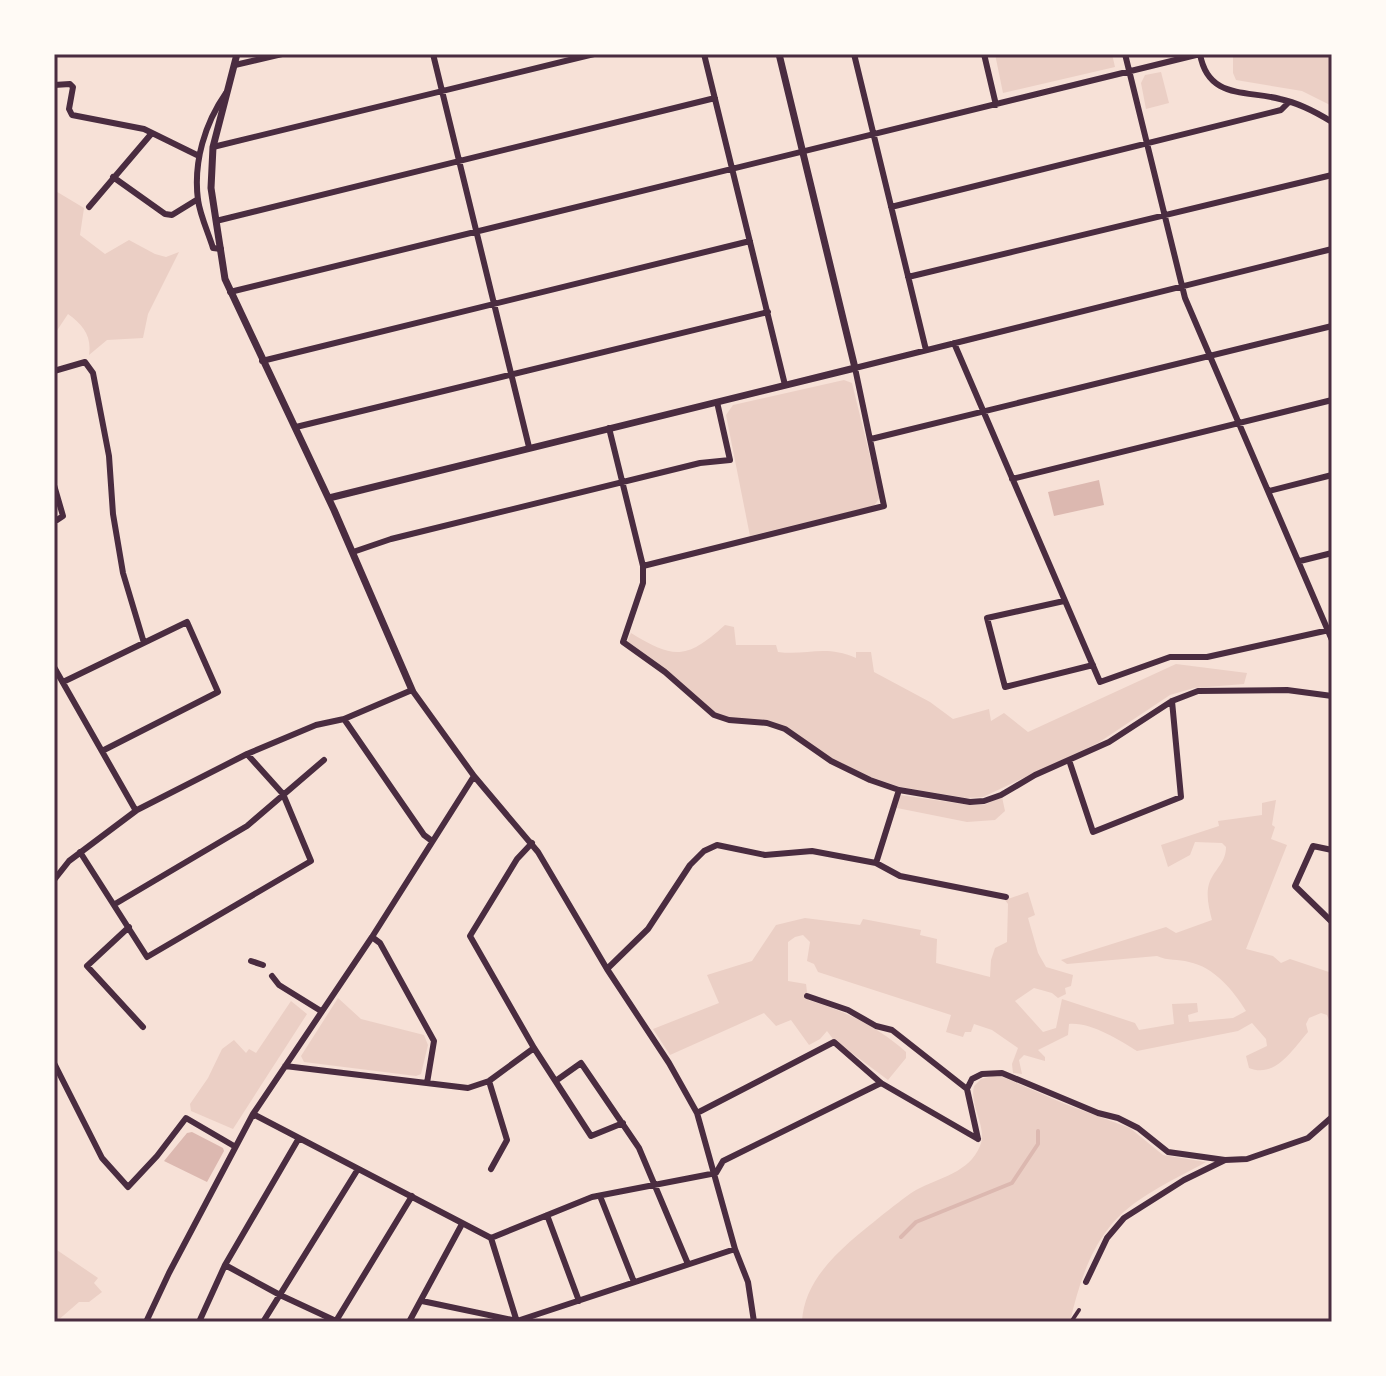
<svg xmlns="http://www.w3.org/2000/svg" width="1386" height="1376" viewBox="0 0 1386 1376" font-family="Quicksand,sans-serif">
  <rect width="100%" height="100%" fill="#f7e1d7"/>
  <path fill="#ebcfc5" d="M995,54H1112L1115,67L1003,93Z
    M1233,54H1332V106L1302,91L1236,80L1233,73Z
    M1161,72L1169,103L1146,109L1141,83L1145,75Z
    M54,190L84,208L80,235L105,254L129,240L155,254L166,257L179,252L148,314L143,338L107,340L89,355C92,336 83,325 68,314L54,335Z
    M844,380L852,383L880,497L874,506L750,536L726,415L733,405Z
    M725,625L734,627L736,645H776L778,652C807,656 824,644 856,658V652H871L874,672L930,702L953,719L989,709L991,721L1004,713L1028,732L1176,664L1247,673L1244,684L1194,688L1170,695L1098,743L983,797L966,798L900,787L871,777L831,758L785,727L729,718L715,713L627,642L631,633C675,660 687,659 725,625Z
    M900,795L970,805H984L1002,797L1005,811L995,820L967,822L897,808Z
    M1276,800L1272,825L1275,827L1271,839L1287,845L1246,949L1273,956L1281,963L1290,959L1332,973V1027L1327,1015L1321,1013L1309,1018L1306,1024L1308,1032C1293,1049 1275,1079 1249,1068L1246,1056L1267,1046L1266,1039L1252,1023L1238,1031L1137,1051C1119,1040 1091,1022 1069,1024L1068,1035L1038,1050L1045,1057V1061L1024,1055L1019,1060L1022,1074L1013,1073L1012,1064L1018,1048L992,1030L974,1024L971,1032H965L963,1037L946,1032L951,1015L818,972L814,964L807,961L810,942L803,935L795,937L788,942V981L806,984L808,1000C844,1010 878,1027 906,1052V1058L888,1080L833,1039L827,1031L820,1039L809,1045L791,1020L776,1026L764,1013L670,1055L653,1029L719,1003L707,975L752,961L776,925L805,918L860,925L863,919L921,930L920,935L937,939L936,963L990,977L991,960L995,948L1007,942L1008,904L1005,900L1028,892L1035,915L1028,918L1038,953L1046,967L1073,975L1071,986L1065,988L1066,994L1058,998L1052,993L1034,988L1015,1001L1043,1032L1056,1028L1062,999L1135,1023L1139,1030L1174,1024L1172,1004L1197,1003L1198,1012L1188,1015L1189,1022L1233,1018L1246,1011C1233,990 1214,967 1189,962C1178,959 1168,961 1157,956L1067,964L1061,960L1166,927L1176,933L1212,920C1209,908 1205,893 1210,881C1216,868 1226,862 1226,847L1222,843L1195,842L1190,855L1168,867L1161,845L1219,826L1218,821L1262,815V803Z
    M338,998L361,1019L424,1035L428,1045L421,1074L416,1076L304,1062L301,1056Z
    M291,1001L307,1014L233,1129L191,1111L190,1104L208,1078L222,1049L234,1040L246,1053L249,1049L256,1053Z
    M993,1076L1003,1077L1065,1104L1130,1128L1163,1155L1206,1162C1174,1180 1131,1198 1108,1229C1088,1254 1077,1291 1070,1322H802C804,1275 848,1243 881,1216C892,1208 904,1197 916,1190C940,1177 969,1173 980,1146C988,1127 969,1106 974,1086L981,1079Z
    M54,1248L98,1278L94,1283L102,1292L89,1302H79L56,1322Z"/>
  <path fill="#dcb8b0" d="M1099,480L1104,505L1054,516L1048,492Z
    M192,1132L223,1148L224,1151L207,1182L164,1161L187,1133Z"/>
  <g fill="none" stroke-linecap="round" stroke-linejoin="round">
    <path stroke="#dcb8b0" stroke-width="4" d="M901,1237L916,1222L1012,1183L1038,1144V1131"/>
    <path stroke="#4a2c40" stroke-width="4" d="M1071,1322L1079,1310"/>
    <path stroke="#4a2c40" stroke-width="6" d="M433,54L529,447
      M704,54L785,385
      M854,54L926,350
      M984,54L996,105
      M1125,54L1185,298L1332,640
      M1200,54C1208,99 1245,90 1280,99C1299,103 1316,112 1332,122
      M235,65L282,54
      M54,85L70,84L73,87L69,109L72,115L144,129L199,156
      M213,147L594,54
      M113,177L165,214L172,215L198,199
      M89,207L152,133
      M891,207L1281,110L1289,102
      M216,221L715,98
      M1332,221V224
      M221,249L213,248C208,232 200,215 198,200C193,162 205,123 226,93
      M908,277L1332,175
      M230,292L1200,54
      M954,343L1100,682L1170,657H1207L1329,630
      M262,361L750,241
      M54,371L85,362L93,373L109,456L113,514L123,573L144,643
      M296,427L768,312
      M609,428L643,566V583L623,642L665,672L714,715L729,720L767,723L785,729L831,761L870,780L899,790L970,802L984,801L1001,795L1035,775L1109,742L1172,701L1198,691L1287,690L1332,696
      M871,439L1332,326
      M1012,479L1332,400
      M54,485L63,516L57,520L54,519
      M1269,491L1332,475
      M353,552L391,539L700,463L730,460L717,402
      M1300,561L1332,553
      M643,566L884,506L855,368L1332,249
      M1064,601L987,618L1005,687L1093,665
      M54,667L136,811
      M63,682L187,622L218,692L102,751
      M344,719L424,835L432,841
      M1069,760L1093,832L1181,797L1172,701
      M532,843L517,859L470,936L534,1048L591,1136L623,1123
      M1332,850L1313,846L1295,886L1332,922
      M80,852L147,957L311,861L283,794L247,754
      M876,863L899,790
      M54,880L69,861L137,810L247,754L316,725L344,719L412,690L474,776L538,852L607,969L669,1063L697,1113L735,1249L748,1282L754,1322
      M115,904L247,826L324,760
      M129,927L87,966L143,1027
      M372,937L380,943L434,1041L427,1083
      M251,961L263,965
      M607,969L648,929L690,865L704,851L717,845L765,855L812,851L876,863L900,876L1006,897
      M272,976L279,985L321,1011
      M807,996L848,1010L876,1026L892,1030L967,1089
      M54,1063L102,1158L128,1187L157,1156L186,1118L234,1146
      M285,1066L468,1088L489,1081L534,1048
      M557,1080L581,1063L639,1148L688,1264
      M489,1081L507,1140L491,1169
      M697,1113L834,1042L881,1083L978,1139
      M253,1114L491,1238L517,1322
      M978,1139L967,1089L972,1079L982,1074L1002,1073L1098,1113L1118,1118L1138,1128L1168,1152L1225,1160
      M600,1196L634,1282
      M547,1215L579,1301
      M491,1238L592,1197L716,1173L723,1161L881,1083
      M225,1265L280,1295L336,1321L412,1196
      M1086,1282L1107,1238L1124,1218L1184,1180L1225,1160L1247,1159L1308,1138L1332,1117
      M422,1301L517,1321L735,1249
      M146,1322L169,1273L253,1114L372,937L474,776
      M199,1322L225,1265L299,1138
      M263,1322L358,1169
      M409,1322L462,1224"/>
    <path stroke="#4a2c40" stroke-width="7" d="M237,54L213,147L211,188L225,279L334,510L412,690
      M329,498L855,368L779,54"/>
  </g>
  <rect width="1386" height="1376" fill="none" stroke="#fffaf5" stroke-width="112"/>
  <rect x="56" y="56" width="1274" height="1264" fill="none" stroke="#4a2c40" stroke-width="3"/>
</svg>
